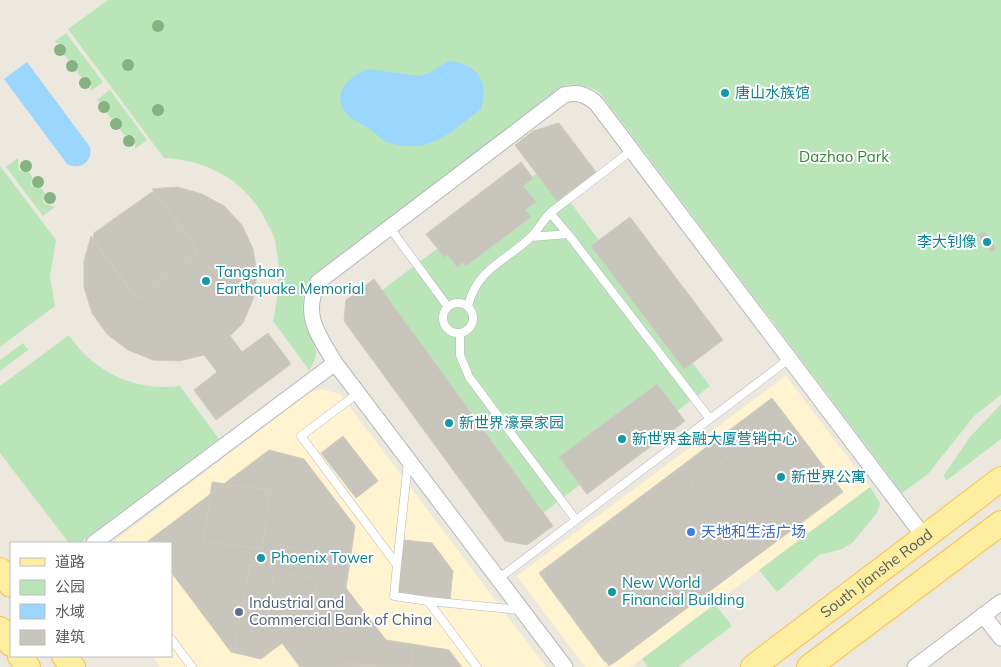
<svg xmlns="http://www.w3.org/2000/svg" width="1001" height="667" viewBox="0 0 1001 667" font-family="Mulish,'Noto Sans SC',sans-serif">
  <rect width="100%" height="100%" fill="#ece8de"/>
  <path fill="#fff3d0" d="M786,376L870,487L631,667H585L517,576Z
    M321,389L340,394L546,667H160L152,656H171V543H112L308,393Z"/>
  <path fill="#bae5b9" d="M108,0H1001V395L974,416L928,474L902,493L600,93C589,86 580,84 567,85L311,277C305,290 300,304 304,319C309,340 325,348 309,370L273,321C279,294 281,269 275,241C274,234 269,227 266,221C246,181 208,160 164,158L68,29Z
    M66,33L103,82L91,91V79L81,77L77,72L78,62L68,60L64,55L66,46L54,42Z
    M110,90L147,140L135,149V136L124,135L120,129L121,120L111,118L107,113L110,104L99,102L97,100Z
    M18,158L19,170L28,171L32,176L31,186L41,188L45,193L43,203L55,207L43,216L6,167Z
    M0,166L56,240L50,277L55,306L0,347Z
    M544,168L710,386L539,516L373,297Z
    M69,335C93,372 136,392 180,386L219,439L80,543H69L0,453V386Z
    M23,343L28,350L0,371V360Z
    M1001,404V439L946,481L944,475L970,437Z
    M870,487L880,503L877,513L852,543L842,549L819,555L777,592L759,570Z
    M715,604L732,626L678,667H648L642,659Z"/>
  <path fill="#9bd6ff" d="M448,61C478,64 489,80 481,109C464,122 444,141 423,145C413,147 394,146 385,141C379,138 375,132 370,129C363,124 353,121 347,114C330,94 349,76 368,69L419,76L429,73Z
    M27,62L90,147C93,161 81,171 67,164L4,79Z"/>
  <path fill="#c8c5bd" stroke="#d0cabd" d="M559,123L596,172L557,201L515,145L533,131Z
    M521,162L533,178L523,186L536,202L525,210L531,217L466,266L463,262L457,267L448,255L444,257L426,234Z
    M177,187L202,194L224,206L242,225L253,249L257,274L253,299L243,323L230,336L204,355L179,361L153,360L128,350L107,334L92,313L84,287V261L91,236L136,296L197,251L152,189Z
    M152,192L156,193L197,248V252L196,255L141,297H136L94,243L93,238L94,233Z
    M630,217L723,340L684,369L591,246Z
    M984,231L996,248L991,252L978,235Z
    M374,279L553,526L527,545L505,541L344,321L346,300Z
    M225,329L242,352L268,333L291,364L216,420L194,390L217,372L199,348L214,341Z
    M657,384L685,421L587,494L559,457Z
    M772,398L843,492L609,666L539,573Z
    M784,414L842,491L779,539L720,462Z
    M343,436L378,481L356,498L321,453Z
    M269,450L304,459L355,526L346,588L386,640L449,650L462,667H300L282,643L261,659L231,652L171,572V543L148,541Z
    M682,468L694,485L658,511L646,495Z
    M212,482L270,490L262,549L204,541Z
    M610,521L619,524L680,604L679,614L614,663L604,661L544,580L545,569Z
    M404,540L432,543L453,571L450,599L398,592Z
    M276,545L349,559L345,586L255,653L234,649L250,564L263,566L265,558L272,560Z
    M274,572L318,579L312,623L268,617Z
    M386,641L413,645L410,667H350Z
    M340,662L378,667H339Z"/>
  <g fill="none" stroke-linecap="round" stroke-linejoin="round">
    <defs>
      <path id="lane" d="M550,213L631,151
        M390,228L448,307
        M531,237L568,234
        M443 318a15 15 0 1 1 30 0a15 15 0 1 1-30 0Z
        M468,306C477,269 504,262 530,238C537,231 543,221 550,213L568,234L710,419
        M460,333V355L469,377L576,520
        M357,394L301,436L397,565L394,596L428,601L477,667
        M397,565L408,462
        M498,579L789,359
        M428,601L521,610
        M171,639L192,667"/>
      <path id="street" d="M335,363L565,667
        M94,543L335,363C318,334 302,316 318,282L564,95C578,91 586,95 596,103L925,538
        M983,615L1001,638
        M915,667L1001,602"/>
      <g id="primary">
        <path d="M0,570L11,585"/>
        <path d="M0,629L11,644"/>
        <path d="M20,656L28,667"/>
        <path d="M64,656L73,667"/>
        <path id="s1" d="M753,667L1001,479"/>
        <path d="M809,667L1001,523"/>
      </g>
    </defs>
    <use href="#lane" stroke="#b4b7bc" stroke-width="9"/>
    <use href="#street" stroke="#b4b7bc" stroke-width="17"/>
    <use href="#primary" stroke="#f7c34c" stroke-width="26"/>
    <use href="#lane" stroke="#fff" stroke-width="8"/>
    <use href="#street" stroke="#fff" stroke-width="15"/>
    <use href="#primary" stroke="#ffeea0" stroke-width="24"/>
  </g>
  <g fill="#85b280">
    <circle cx="158" cy="26" r="6"/>
    <circle cx="60" cy="50" r="6"/>
    <circle cx="128" cy="65" r="6"/>
    <circle cx="72" cy="66" r="6"/>
    <circle cx="85" cy="83" r="6"/>
    <circle cx="104" cy="107" r="6"/>
    <circle cx="158" cy="110" r="6"/>
    <circle cx="116" cy="124" r="6"/>
    <circle cx="129" cy="141" r="6"/>
    <circle cx="26" cy="166" r="6"/>
    <circle cx="38" cy="182" r="6"/>
    <circle cx="50" cy="198" r="6"/>
  </g>
  <g fill="#0f9aa8" stroke="#fff" stroke-width="2">
    <circle cx="725" cy="93" r="5"/>
    <circle cx="987" cy="242" r="5"/>
    <circle cx="206" cy="281" r="5"/>
    <circle cx="449" cy="423" r="5"/>
    <circle cx="622" cy="439" r="5"/>
    <circle cx="781" cy="477" r="5"/>
    <circle cx="261" cy="558" r="5"/>
    <circle cx="612" cy="592" r="5"/>
  </g>
  <circle fill="#3f7fe0" stroke="#fff" stroke-width="2" cx="691" cy="532" r="5"/>
  <circle fill="#5c6f8a" stroke="#fff" stroke-width="2" cx="239" cy="612" r="5"/>
  <g text-anchor="middle" stroke-width="4" stroke-linejoin="round" paint-order="stroke">
    <g font-size="15" fill="#0d838f" stroke="#fff" text-anchor="start">
      <text x="735" y="98">唐山水族馆</text>
      <text x="977" y="247" text-anchor="end">李大钊像</text>
      <text x="216" y="277">Tangshan<tspan x="216" dy="17">Earthquake Memorial</tspan></text>
      <text x="459" y="428">新世界濠景家园</text>
      <text x="632" y="444">新世界金融大厦营销中心</text>
      <text x="791" y="482">新世界公寓</text>
      <text x="271" y="563">Phoenix Tower</text>
      <text x="622" y="588">New World<tspan x="622" dy="17">Financial Building</tspan></text>
    </g>
    <g font-size="15" fill="#318633" stroke="#fff">
      <text x="844" y="162">Dazhao Park</text>
    </g>
    <g font-size="15" fill="#366cbe" stroke="#fff" text-anchor="start">
      <text x="701" y="537">天地和生活广场</text>
    </g>
    <g font-size="15" fill="#575c60" stroke="#fff">
      <text dy="5" stroke="none"><textPath href="#s1" startOffset="155">South Jianshe Road</textPath></text>
    </g>
    <g font-size="15" fill="#4e5e75" stroke="#fff" text-anchor="start">
      <text x="249" y="608">Industrial and<tspan x="249" dy="17">Commercial Bank of China</tspan></text>
    </g>
  </g>
  <rect x="10" y="542" width="162" height="115" fill="#ffffff" stroke="#bcbebf"/>
  <rect x="20" y="558" width="25" height="8" fill="#ffeea0" stroke="#bcbebf"/>
  <text x="55" y="567" font-size="15" fill="#575c60">道路</text>
  <rect x="20" y="580" width="25" height="15" fill="#bae5b9" stroke="#bcbebf"/>
  <text x="55" y="592" font-size="15" fill="#575c60">公园</text>
  <rect x="20" y="604" width="25" height="15" fill="#9bd6ff" stroke="#bcbebf"/>
  <text x="55" y="617" font-size="15" fill="#575c60">水域</text>
  <rect x="20" y="630" width="25" height="15" fill="#c8c5bd" stroke="#bcbebf"/>
  <text x="55" y="642" font-size="15" fill="#575c60">建筑</text>
</svg>
